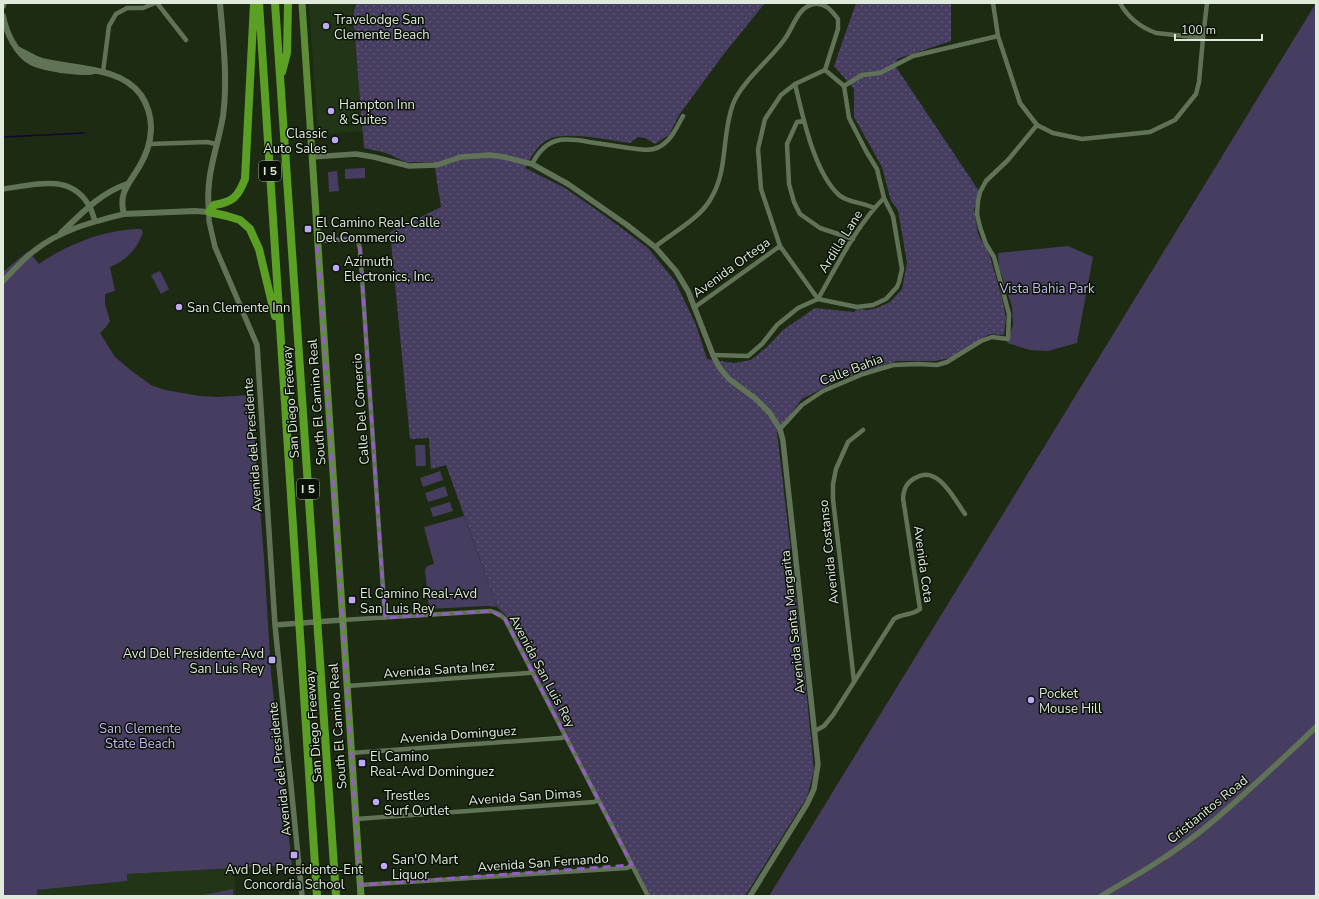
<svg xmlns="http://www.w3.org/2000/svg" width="1319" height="899" viewBox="0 0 1319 899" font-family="'Nunito Sans',sans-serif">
  <defs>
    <pattern id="grass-dots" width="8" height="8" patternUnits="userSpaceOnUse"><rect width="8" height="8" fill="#463d61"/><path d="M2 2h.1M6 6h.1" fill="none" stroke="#605977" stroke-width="1.8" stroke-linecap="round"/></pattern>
  </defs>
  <rect width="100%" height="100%" fill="#1c2b12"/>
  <path fill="#223516" d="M309,3H354L352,15L363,131L318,135Z
    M234,868L236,896H37V890L127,881V874Z"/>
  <path fill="url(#grass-dots)" d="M356,3H765L723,55L679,115L669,135L655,144L645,138L638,137L630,143C608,140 568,131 549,139C537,144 531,158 525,168L565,188L608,218L648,248L675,281L696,325L707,359L734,363L751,360L767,347L783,330L815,308L854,312L857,309L868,310L877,308L890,302L902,289L907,263L898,210L891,201L882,167L854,117V89L834,66L856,3H951V41L897,59L896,67L979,191L974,209L978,234L990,256L1003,302L1006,318L1004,335L990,334L950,358L935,361H896L837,381L802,399L777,432L803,656L814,771L807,797L745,896H650L507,617L497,607L446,465L431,469L429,438L410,439L390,232L441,207L434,162H406L386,153L364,148L353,15Z"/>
  <path fill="#463d61" d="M1316,3V896H769Z
    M365,168V178L345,179V169Z
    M337,171L339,191L329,192L328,172Z
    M136,229H141L143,232C138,248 126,261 110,267L115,291L105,294V304L110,321L106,327L100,333L115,357L133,372L151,385L165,390L200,396L218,397L251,395L264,558L271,673L292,865L127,874V881L37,890V896H3V272L28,251L39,264C68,244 101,231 136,229Z
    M1068,246L1093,257L1077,343L1048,351L1030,350L1007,343L1013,325L1012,307L999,267L998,253Z
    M160,271L169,289L161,294L151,275Z
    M415,445H425L426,466H416Z
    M440,471L443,480L423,487L420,478Z
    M445,486L448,496L428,502L425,493Z
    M450,502L453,511L433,517L430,508Z
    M464,516L497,607L487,606L429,609L425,570L427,566L434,564L424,527Z
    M233,889V896H198Z"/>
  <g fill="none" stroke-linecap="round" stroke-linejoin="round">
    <path stroke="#16062f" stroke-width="1.5" d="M3,137L84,133"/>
    <path stroke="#607357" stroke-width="4.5" d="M157,3L186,40
      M993,3L998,36L1020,103L1037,125L1053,133L1082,139L1150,132L1175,120L1196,94L1199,82L1203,38L1207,3
      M1120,3C1128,18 1140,27 1156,33L1203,38
      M103,72L109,26L116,14L127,8H143L155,3
      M795,84C803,117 814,172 839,195C848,203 863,202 874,208
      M844,86L862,75L880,73L913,56L998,36
      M804,121L797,122L787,144L789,184L794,202L800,214L820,228L853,239
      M150,144L207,142L216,144
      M532,164C546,137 562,137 589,142C602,144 615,146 629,148C639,149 650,152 659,147C671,141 677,127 683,116
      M317,241L351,239L358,241L360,249L385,618
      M655,247C672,233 699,219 710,200C729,170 721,136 733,104C742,81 770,60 784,40C793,29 797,7 814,4C825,2 832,11 838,19V29L825,70
      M818,299L780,246L761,189L758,149L765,119L781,95L795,84L825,70L844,86
      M818,299C838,264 856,226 884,198
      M695,307L780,246
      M713,355L748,356L762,344L777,325L798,308L818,299L857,307L873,305L886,299L897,287L899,282L902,269L893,216L884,198L877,169L866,151L849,118L844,86
      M780,429L802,405L823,391L863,374L893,365L918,364L937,365L947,362L981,341L992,337L1008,339L1009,314L994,257L986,244L980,227L977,214L978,201L980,192L986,181L1008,160L1037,125
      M342,620L491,611L499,614L505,619L648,896
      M854,681L833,499V484L836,469L848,442L863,430
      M347,686L528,673L532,671
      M815,731L824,726L833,715L894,619C903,613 911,616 920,609L903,498C904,489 906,483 915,478C938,464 954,499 965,514
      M351,753L560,738L565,737
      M356,819L594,802L598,800
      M360,885L627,868L632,865"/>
    <path stroke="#607357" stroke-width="5.5" d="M312,157L356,154L374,157L409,166L437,165L461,157L490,155L504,157L532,164L568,184L627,225L655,247L676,271L688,291L713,355L719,367L729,379L756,399L769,412L780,429L783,441L818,764L814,789L807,804L750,896
      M3,189C33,185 69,173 88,204C92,209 93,216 95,221
      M209,212V221L215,247L257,345L275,625L302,896
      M3,281C13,271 23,259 34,251C60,230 92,222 124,214
      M275,625L342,620
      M1101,896C1135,876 1170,856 1201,831C1241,799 1278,763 1316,727"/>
    <path stroke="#607357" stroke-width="6" d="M3,6L4,3
      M3,16C6,32 16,54 31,62C40,67 51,68 61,70C73,71 82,74 94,71
      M17,49C26,53 33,58 42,61C73,69 120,66 141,95C156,118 153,144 139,167C129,184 118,193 124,214L195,211L209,212C205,175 217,151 223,116C228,79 223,40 220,3
      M61,233C81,214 100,193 127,184"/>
    <path stroke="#5d8d38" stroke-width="7" d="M302,3L361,896"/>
    <path stroke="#5b9f24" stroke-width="8" d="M254,3L245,179C238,197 233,202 214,205L209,212L227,216L240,220L250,229L259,249L275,316
      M259,3L317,896
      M275,3L336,896
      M282,72L287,53L288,3"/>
  </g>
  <path fill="none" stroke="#945cc6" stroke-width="3" stroke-dasharray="8 5" stroke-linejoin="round" d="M351,239L358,241L360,249L385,618L491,611L505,619L632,865L360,885L317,241Z"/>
  <g fill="#bda9f5" stroke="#0a1107" stroke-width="1.5">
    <circle cx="326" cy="26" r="4"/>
    <circle cx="331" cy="111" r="4"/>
    <circle cx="335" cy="140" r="4"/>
    <rect x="304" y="225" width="8" height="8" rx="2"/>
    <circle cx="336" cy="268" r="4"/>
    <circle cx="179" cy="307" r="4"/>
    <rect x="348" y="596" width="8" height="8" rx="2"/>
    <rect x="268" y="656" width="8" height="8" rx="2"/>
    <circle cx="1031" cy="700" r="4"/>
    <rect x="358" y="759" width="8" height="8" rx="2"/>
    <circle cx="376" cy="802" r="4"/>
    <rect x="290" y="851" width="8" height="8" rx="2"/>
    <circle cx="384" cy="866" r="4"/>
  </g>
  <g text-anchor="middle" stroke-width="3" stroke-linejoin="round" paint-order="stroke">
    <g fill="#0a1107" stroke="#9fa99b" stroke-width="1">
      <rect x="259" y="161" width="22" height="20" rx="3"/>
      <rect x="297" y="479" width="22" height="20" rx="3"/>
    </g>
    <g font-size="12" font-weight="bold" fill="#dfeada">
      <text x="270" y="175">I 5</text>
      <text x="308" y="493">I 5</text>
    </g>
    <g font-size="13" fill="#dfeada" stroke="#0a1107" text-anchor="start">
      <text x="334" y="24">Travelodge San<tspan x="334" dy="15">Clemente Beach</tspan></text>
      <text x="339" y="109">Hampton Inn<tspan x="339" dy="15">&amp; Suites</tspan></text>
      <text x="327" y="138" text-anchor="end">Classic<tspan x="327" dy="15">Auto Sales</tspan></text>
      <text x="316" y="227">El Camino Real-Calle<tspan x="316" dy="15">Del Commercio</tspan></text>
      <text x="344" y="266">Azimuth<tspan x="344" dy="15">Electronics, Inc.</tspan></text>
      <text x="187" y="312">San Clemente Inn</text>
      <text x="360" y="598">El Camino Real-Avd<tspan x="360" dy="15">San Luis Rey</tspan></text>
      <text x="264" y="658" text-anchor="end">Avd Del Presidente-Avd<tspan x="264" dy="15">San Luis Rey</tspan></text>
      <text x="1039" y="698">Pocket<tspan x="1039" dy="15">Mouse Hill</tspan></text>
      <text x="370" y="761">El Camino<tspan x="370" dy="15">Real-Avd Dominguez</tspan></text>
      <text x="384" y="800">Trestles<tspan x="384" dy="15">Surf Outlet</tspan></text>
      <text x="392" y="864">San'O Mart<tspan x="392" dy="15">Liquor</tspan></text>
      <text x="294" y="874" text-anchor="middle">Avd Del Presidente-Ent<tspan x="294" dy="15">Concordia School</tspan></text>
    </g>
    <g font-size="13" fill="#dfeada" stroke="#0a1107">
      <text transform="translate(840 241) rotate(-58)" y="5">Ardilla Lane</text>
      <text transform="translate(731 267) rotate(-36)" y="5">Avenida Ortega</text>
      <text transform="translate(851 369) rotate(-21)" y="5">Calle Bahia</text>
      <text transform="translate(290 402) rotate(-94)" y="5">San Diego Freeway</text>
      <text transform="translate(316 402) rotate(-94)" y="5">South El Camino Real</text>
      <text transform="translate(360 409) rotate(-94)" y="5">Calle Del Comercio</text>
      <text transform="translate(252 445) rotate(-94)" y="5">Avenida del Presidente</text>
      <text transform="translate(828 552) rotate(-96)" y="5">Avenida Costanso</text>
      <text transform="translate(924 564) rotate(82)" y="5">Avenida Cota</text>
      <text transform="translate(792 622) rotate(-96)" y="5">Avenida Santa Margarita</text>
      <text transform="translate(439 669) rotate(-4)" y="5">Avenida Santa Inez</text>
      <text transform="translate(543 671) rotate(62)" y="5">Avenida San Luis Rey</text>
      <text transform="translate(313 726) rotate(-94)" y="5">San Diego Freeway</text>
      <text transform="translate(337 726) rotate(-94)" y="5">South El Camino Real</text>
      <text transform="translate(458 734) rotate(-4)" y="5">Avenida Dominguez</text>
      <text transform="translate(279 769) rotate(-96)" y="5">Avenida del Presidente</text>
      <text transform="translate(525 796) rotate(-4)" y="5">Avenida San Dimas</text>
      <text transform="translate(1207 809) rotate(-39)" y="5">Cristianitos Road</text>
      <text transform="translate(543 862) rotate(-4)" y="5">Avenida San Fernando</text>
    </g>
    <g font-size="13" fill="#c8b9f6" stroke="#0a1107">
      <text x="1047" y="293">Vista Bahia Park</text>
      <text x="140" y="733">San Clemente<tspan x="140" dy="15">State Beach</tspan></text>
    </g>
  </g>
  <rect width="1319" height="899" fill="none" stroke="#dfeada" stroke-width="8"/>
  <path d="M1175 34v6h87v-6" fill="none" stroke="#dfeada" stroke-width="2"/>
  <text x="1181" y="34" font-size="12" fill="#dfeada" stroke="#0a1107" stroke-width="3" paint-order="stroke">100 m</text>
</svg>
